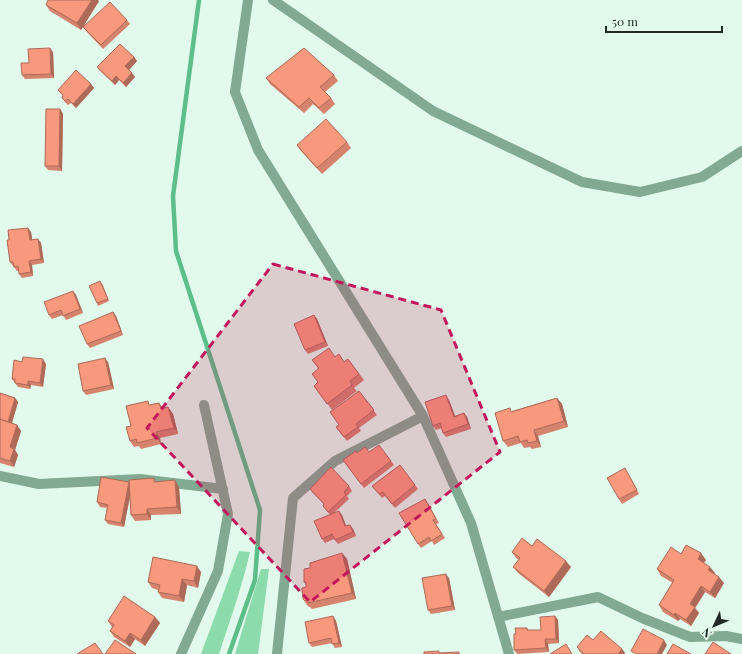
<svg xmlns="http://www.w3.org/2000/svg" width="742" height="654" viewBox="0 0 742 654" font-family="'Playfair Display',serif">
  <rect width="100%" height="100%" fill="#e2faeb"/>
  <path fill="#8bdbad" d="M239,551L250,552C242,587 230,620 219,654H201Z
    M261,569H269L258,654H235Z"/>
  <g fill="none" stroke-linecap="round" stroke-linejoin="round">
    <path stroke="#5cbe89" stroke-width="4.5" d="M199,0L173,196L176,251L260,510L255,580L229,654"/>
    <path stroke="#82a991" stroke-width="10" d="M248,0L235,92L258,150L423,416L471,523L509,654
      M273,0L433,111L582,182L640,192L702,177L742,151
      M0,476L39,484L140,479L223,489
      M498,617L598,597L642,618L690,637L726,636L742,639
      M181,654L218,571L228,514L204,405
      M277,654L293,498L335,461L423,416"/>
  </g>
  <path fill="#d5836c" d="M99,1L81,30L50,11L46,5Z
    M127,20L130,24L103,49L86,31L83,27Z
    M53,52L54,78L25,79L22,75Z
    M134,57L137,61L129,70L135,77L126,87L119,80L115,85L100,71L97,67Z
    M334,75L338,81L325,92L331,98L335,104L324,114L313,104L304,113L270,84L266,78Z
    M91,84L94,88L76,108L71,103L68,105L65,102L62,98L63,96L58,90Z
    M60,109L63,114L62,171L48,170L45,166Z
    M347,142L351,148L322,174L301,151L297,145Z
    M28,228L31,232L32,240L38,239L41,243L44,263L32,265L33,276L22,278L19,274V271H17L10,262L9,240Z
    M102,283L109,301L98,306L97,303Z
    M73,291L76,295L83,313L66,320L63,315L52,319L49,315Z
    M113,312L116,316L123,335L90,348L87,344Z
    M314,315L317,319L328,346L308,354L305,350Z
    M335,357L344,362L348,359L364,380L354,388L357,391L332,410L314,386L318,382V368L312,360Z
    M22,362L46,364L43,387L31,385L30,389L18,387L12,379Z
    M108,362L114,389L86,395L83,391Z
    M359,391L377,415L359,428L361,431L347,441L336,427L339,425Z
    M0,393L15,398L18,402L12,423L17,425L21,431L15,450L18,455L14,467L0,463Z
    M557,398L562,404L568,427L538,436L541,447L532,449L530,447L524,448L521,443L508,447L503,441L512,411Z
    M449,400L455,416L464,413L467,417L471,429L446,437L443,433L442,428L436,430L433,426Z
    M150,405L163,409L168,407L173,414L178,434L160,438L161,444L141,449L139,446L134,447L130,441L131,426Z
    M369,452L391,461L394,465L364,488L343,460Z
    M400,465L418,489L395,508L385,496L382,498L372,486Z
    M628,473L639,494L622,504L619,499Z
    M154,478L156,482L179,487L181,514L151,515V520L135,521L131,515L130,496L124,527L108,524L105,520L107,508L100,507L97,502L129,482Z
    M349,486L352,491L347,496L349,499L334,513L339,511L342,515L346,526L350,525L353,529L356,536L338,544L334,539L325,543L322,539L330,515L323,506L324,504L313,493L310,489Z
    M428,503L439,523L436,524L445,538L434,545L432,541L421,548L418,544Z
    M532,546L571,567L549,597L518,573L513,567L519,560L516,558L512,552Z
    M342,553L347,559L356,599L312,609L310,607H309L307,605L303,599L306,587V585L304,582L310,568Z
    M681,554L706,560L704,563L715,573L714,574L724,583L715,598L705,592L695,608L699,613L691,626L680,619L678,621L663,612L659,605L673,583L661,576L657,569Z
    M201,572L198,588L187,585L184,602L162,598L158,592V590L152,588L148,582Z
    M449,578L455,610L431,614L428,610Z
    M333,616L336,621L342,647L335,648L332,643L312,647L309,643Z
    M555,616L558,620L559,643L548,644L549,652L517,654L514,650L516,634L527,628L528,630H541Z
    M155,617L160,623L145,646L135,639L130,647L114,637L110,631L112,627L108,621Z
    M593,640L622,649L625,653L624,654H582L580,652L577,647Z"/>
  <path fill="#ae6a58" d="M92,0H98L99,1L81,30L77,23Z
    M50,48L53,52L54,78L51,74Z
    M134,57L137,61L128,71L125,66Z
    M132,73L135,77L126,87L123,83Z
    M116,76L119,80L115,85L112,81Z
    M91,84L94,88L76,108L73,104Z
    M60,109L63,114L62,171L59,166Z
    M28,228L31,232L33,244L30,240Z
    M38,239L41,243L44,263L41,259Z
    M29,261L32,265L33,276L31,272Z
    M73,291L76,295L83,313L80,309Z
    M113,312L116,316L123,335L121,331Z
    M314,315L317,319L328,346L325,342Z
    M105,358L108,362L114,389L111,385Z
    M43,359L46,364L43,387L40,383Z
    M28,381L31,385L30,389L28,385Z
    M446,395L449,400L457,421L454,417Z
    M15,398L18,402L11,426L8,422Z
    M557,398L562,404L568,427L564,421Z
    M159,403L164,409H161Z
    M168,407L173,414L178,434L174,428Z
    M464,413L467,417L471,429L468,424Z
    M17,425L21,431L15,450L18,455L14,467L10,461V447Z
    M534,430L538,436L541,447L537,441Z
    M156,432L160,438L161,444L157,438Z
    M175,480L179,487L181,514L177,507Z
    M129,482L132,486L124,527L121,523Z
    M147,509L151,515V520L147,514Z
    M339,511L342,515L348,531L345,526Z
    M350,525L353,529L356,536L353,532Z
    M342,553L347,559L356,599L352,593Z
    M701,553L706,560L702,565L698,559Z
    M566,561L571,567L549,597L544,591Z
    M197,566L201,572L198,588L194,581Z
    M710,567L715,573L713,577L708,570Z
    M446,574L449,578L455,610L452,606Z
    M719,577L724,583L715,598L710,592Z
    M182,579L187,585L184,602L179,596Z
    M701,586L705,592L695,608L699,613L691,626L686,620L690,604Z
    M675,613L680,619L678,621L674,615Z
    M333,616L336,621L342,647L339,643Z
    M555,616L558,620L559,643L556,639Z
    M155,617L160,623L145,646L141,640Z
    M130,633L135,639L130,647L125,641Z
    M545,639L548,644L549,652L546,648Z
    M664,640L667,645L662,654H657Z
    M622,649L625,653L624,654H618Z"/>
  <path fill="#f8987d" stroke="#ae6a58" d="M48,0H92L77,23L46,5Z
    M110,2L127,20L101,45L83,27Z
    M120,44L134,57L125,66L132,73L123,83L116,76L112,81L97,67Z
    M50,48L51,74L22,75L21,63H29L28,49Z
    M304,48L334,75L320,87L331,98L319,108L309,98L299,107L266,78Z
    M76,70L91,84L73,104L68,99L65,101L62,98L63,95L58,90Z
    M46,109H60L59,166H45Z
    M326,119L347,142L317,168L297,145Z
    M28,228L30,240L38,239L41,259L29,261L31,272L19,274L18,266L14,267L13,262H10L7,240H9L8,230Z
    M100,281L108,299L97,303L89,286Z
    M73,291L80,309L63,316L61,310L49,315L44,302Z
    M113,312L121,331L87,344L79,326Z
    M314,315L325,342L305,350L294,324Z
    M329,348L335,357L339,354L344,362L348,359L359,374L350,381L352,385L327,404L314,386L318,382L312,374L319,368L312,360Z
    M23,357L43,359L40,383L28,381V385L15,383V379H12L14,360L22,362Z
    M105,358L111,385L83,391L78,364Z
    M359,391L374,410L356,424L358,427L344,437L336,427L339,425L330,412Z
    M0,393L15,398L8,422L0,419Z
    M446,395L454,417L464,413L468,424L443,433L440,423L433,426L425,402Z
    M557,398L564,421L534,430L537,441L528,443L527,440L520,442L518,436L503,441L495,413L510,408L511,412Z
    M148,401L149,405L159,403L161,409L168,407L174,428L156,432L157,438L137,443L136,439L130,441L126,427L131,426L126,406Z
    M0,419L17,425L10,447L14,449L10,461L0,458Z
    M379,445L391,461L361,484L343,460L356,451L357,453L365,447L369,452Z
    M400,465L415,485L392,504L383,492L379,494L372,486Z
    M331,467L349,486L344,492L346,495L328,512L323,506L324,504L310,489Z
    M625,468L637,490L619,499L607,478Z
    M101,477L129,482L121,523L105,520L108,505L97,502Z
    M154,478V482L175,480L177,507L147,509V514L131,515L129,480Z
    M425,499L436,519L433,520L442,534L431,541L429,537L418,544L399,513Z
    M339,511L345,526L350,525L353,532L335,540L332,534L322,539L314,521Z
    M522,538L532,546L537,539L566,561L544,591L513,567L520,558L512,552Z
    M686,545L701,553L698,559L710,567L708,570L719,577L710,592L701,586L690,604L695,607L686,620L675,613L674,615L659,605L674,580L657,569L671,547L681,554Z
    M342,553L352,593L308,603V600L305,601L303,599L302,588L306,587V582H304V569L310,568V563Z
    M153,557L197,566L194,581L182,579L179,596L158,592L160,585L148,582Z
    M446,574L452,606L428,610L422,578Z
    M124,596L155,617L141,640L130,633L125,641L110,631L114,625L108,621Z
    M333,616L339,643L332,644L331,638L309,643L305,622Z
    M555,616L556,639H545L546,648L514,650V634H516L515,628H527V630H541L540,617Z
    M643,629L664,640L657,654H636L631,651Z
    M601,631L622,649L618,654H584L577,647L587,635L593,640Z
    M115,640L136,654H105Z
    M713,642L731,654H705Z
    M95,643L103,654H77Z
    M566,644L572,654H550Z
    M673,644L691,654H667Z
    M439,651V653L459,652V654H424V652Z"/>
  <path fill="#c2185b" fill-opacity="0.2" stroke="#c2185b" stroke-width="3" stroke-dasharray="8 5" stroke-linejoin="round" d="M273,264L441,310L500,452L310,602L147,428Z"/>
  <g transform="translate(714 626) rotate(226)" stroke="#e2faeb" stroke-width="3" paint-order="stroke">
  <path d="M0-3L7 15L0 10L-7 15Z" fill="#202924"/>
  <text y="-6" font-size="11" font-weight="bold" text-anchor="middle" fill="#202924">N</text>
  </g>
  <path d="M606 26v6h116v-6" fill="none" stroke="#202924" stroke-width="2"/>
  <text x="612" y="26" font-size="12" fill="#202924" stroke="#e2faeb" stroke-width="3" paint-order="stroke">50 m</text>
</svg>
